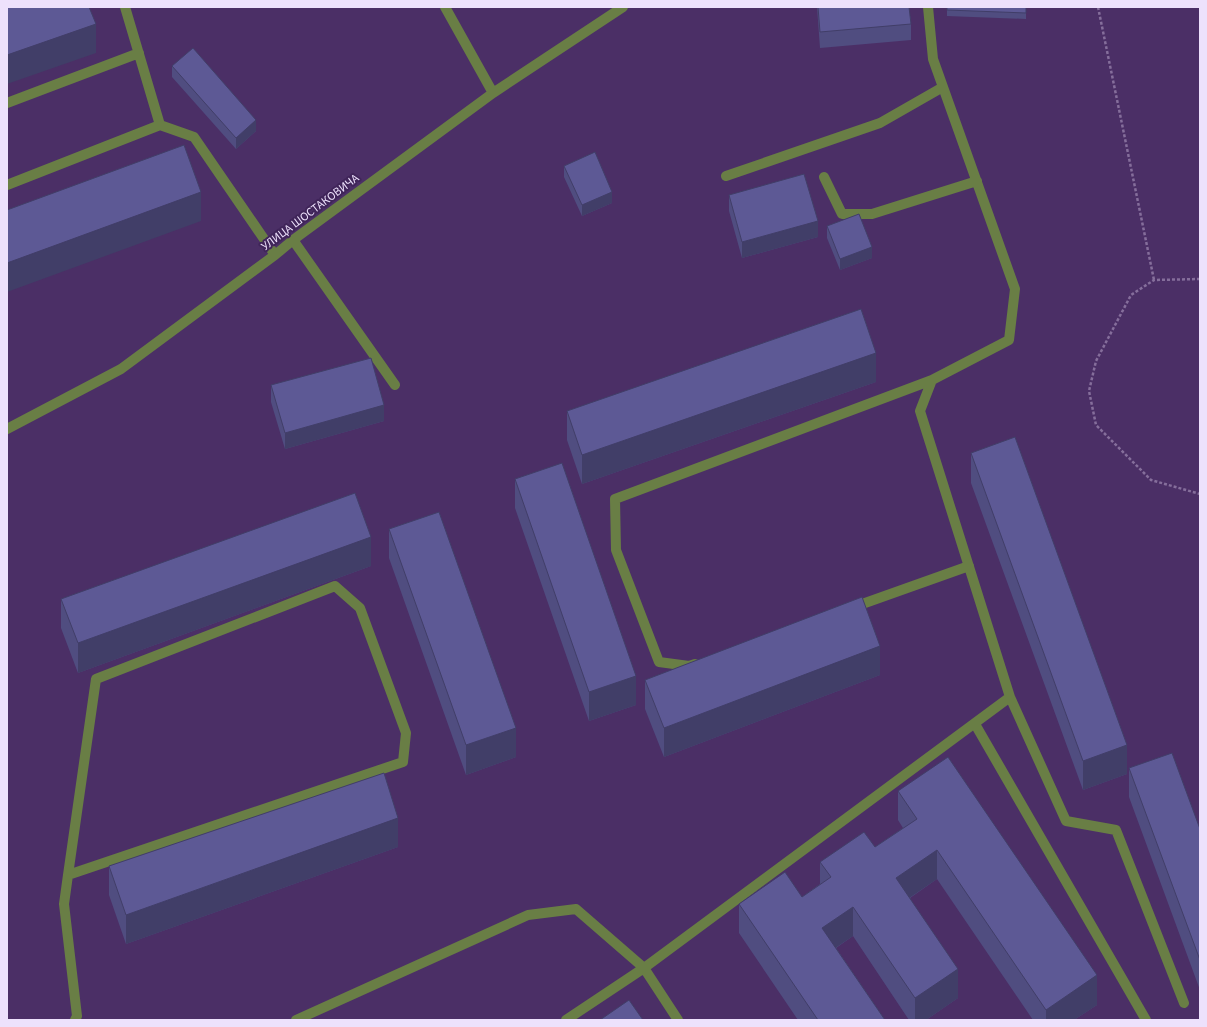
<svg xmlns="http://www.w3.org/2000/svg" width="1207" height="1027" viewBox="0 0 1207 1027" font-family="'Source Sans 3',sans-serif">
  <rect width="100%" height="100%" fill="#4b2f66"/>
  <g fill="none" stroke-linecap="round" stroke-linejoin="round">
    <path stroke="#856e9b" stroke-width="2.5" stroke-dasharray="3 2" stroke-linecap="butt" d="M1098,7L1154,280
      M1200,279L1154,280L1131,295L1096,361L1089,391L1096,425L1151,480L1200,494"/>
    <path stroke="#697e45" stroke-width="10" d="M125,7L160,125
      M445,7L493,93
      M928,7L933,59L1015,289L1009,340L932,380L920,411L1010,697L1066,821L1116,830L1184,1003
      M7,103L139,53
      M726,176L880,123L943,87
      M824,177L842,214H872L977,181
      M7,185L160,125L194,137L275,255
      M293,240L395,385
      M7,429L121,369L275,255L293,240L493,93L623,7
      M851,608L969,566
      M695,664L689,666L659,662L616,550L615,499L932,380
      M975,724L1146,1020
      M68,875L403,762L406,733L360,608L335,586L96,679L68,875L64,904L77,1016L75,1020
      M296,1020L528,915L576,909L644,968L678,1020
      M566,1020L644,968L1010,697"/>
  </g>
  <path fill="#504d80" d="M817,7H909L911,24V40L820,48Z
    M947,7H1026V19L947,16Z
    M172,66L256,131L236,149L172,77Z
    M564,166L612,203L582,216L564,177Z
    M729,195L818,237L742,258L729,211Z
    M827,226L872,258L840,270L827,238Z
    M876,382L582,484L567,440V411Z
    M271,385L384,421L285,449L271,402Z
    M971,453L1127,774L1083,790L971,483Z
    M515,479L636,705L589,721L515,508Z
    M389,529L516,757L466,775L389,558Z
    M371,566L78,673L61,628V599Z
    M880,675L664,757L645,709V680Z
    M1129,768L1200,829V990L1129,797Z
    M898,791L1097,1005L1074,1020H1033L937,879L910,898L958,998L926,1020H909L853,936L836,948L885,1020H798L739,933V904L802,897L820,884V862L875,847L903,828L898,820Z
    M398,847L126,944L109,895V866Z"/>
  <path fill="#413e68" d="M96,24V53L7,84V55Z
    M256,120V131L236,149V138Z
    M201,192V221L7,292V263Z
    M612,192V203L582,216V205Z
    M818,221V237L742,258V242Z
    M872,247V258L840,270V259Z
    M876,353V382L582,484V455Z
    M384,405V421L285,449V433Z
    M371,537V566L78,673V643Z
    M880,646V675L664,757V728Z
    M636,676V705L589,721V692Z
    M516,728V757L466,775V745Z
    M1127,745V774L1083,790V761Z
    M398,818V847L126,944V915Z
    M937,850V879L896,907V878Z
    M853,907V936L822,957V928Z
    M958,969V998L926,1020H915V998Z
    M1097,975V1005L1074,1020H1046V1010Z"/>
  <path fill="#5d5995" stroke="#413e68" d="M7,7H89L96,24L7,55Z
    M818,7H909L911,24L820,32Z
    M947,7H1026V13L947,10Z
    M193,48L256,120L236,138L172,66Z
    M184,145L201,192L7,263V210Z
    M595,152L612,192L582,205L564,166Z
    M804,174L818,221L742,242L729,195Z
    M859,214L872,247L840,259L827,226Z
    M861,309L876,353L582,455L567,411Z
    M371,358L384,405L285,433L271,385Z
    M1015,437L1127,745L1083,761L971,453Z
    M562,463L636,676L589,692L515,479Z
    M355,493L371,537L78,643L61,599Z
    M439,512L516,728L466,745L389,529Z
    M862,597L880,646L664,728L645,680Z
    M1172,753L1200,829V960L1129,768Z
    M948,757L1097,975L1046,1010L937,850L896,878L958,969L915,998L853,907L822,928L885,1020H818L739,904L785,872L802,897L831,877L820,862L864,832L875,847L917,819L898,791Z
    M384,773L398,818L126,915L109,866Z
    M629,1000L643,1020H600Z"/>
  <g text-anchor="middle" stroke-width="4" stroke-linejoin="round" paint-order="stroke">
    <g font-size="12" fill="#ede1fc" stroke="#40255a">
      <text transform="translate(310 212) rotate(-37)" y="4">УЛИЦА ШОСТАКОВИЧА</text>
    </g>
  </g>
  <rect width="1207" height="1027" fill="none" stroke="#ede1fc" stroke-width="16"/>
</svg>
